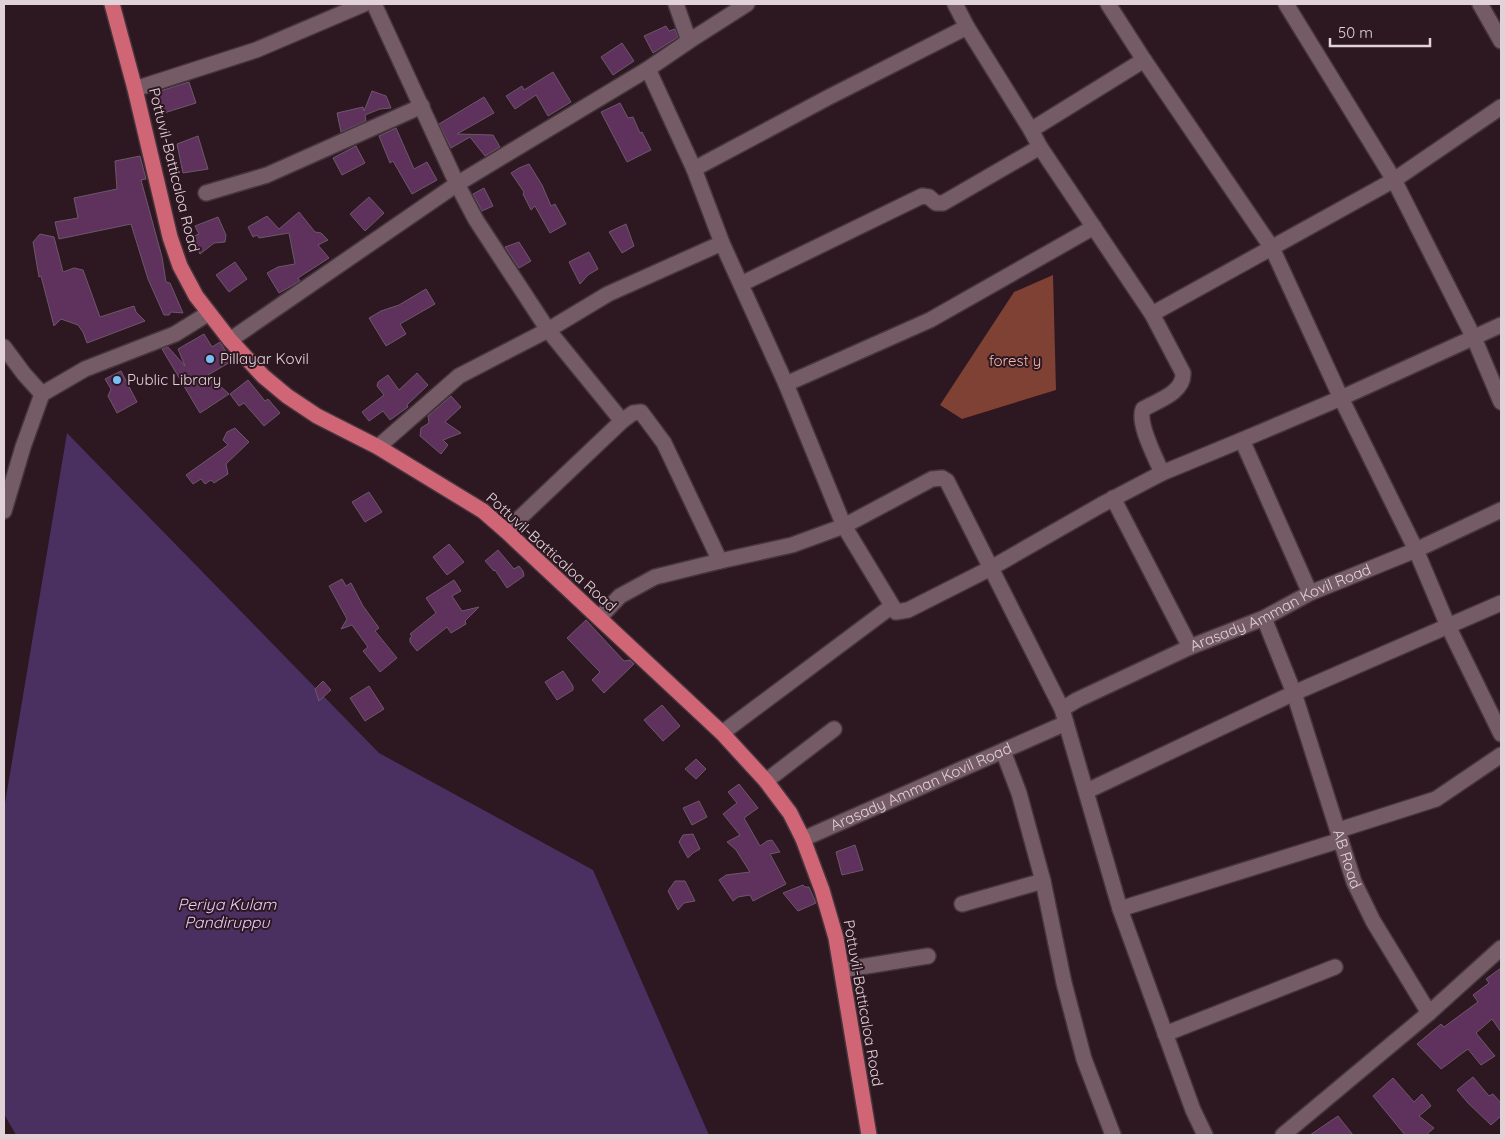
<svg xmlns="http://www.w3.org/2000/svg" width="1505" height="1139" viewBox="0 0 1505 1139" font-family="Quicksand,sans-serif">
  <rect width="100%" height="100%" fill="#2d1721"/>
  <path fill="#7e4133" d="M1053,275L1056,390L962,419L940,405L1014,292Z"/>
  <path fill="#4a2f61" d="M67,433L379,753L593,870L709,1135H16L4,1114V809Z"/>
  <path fill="#5e325c" stroke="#6c586a" d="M666,26L669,31L675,29L678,37L653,53L644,36Z
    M622,43L634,61L613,75L601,57Z
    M553,72L571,102L548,116L536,95L515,109L506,96L522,86L524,90Z
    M189,82L196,103L164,113L157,92Z
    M372,91L386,96L391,108L380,109L365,115L366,121L341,132L337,113L363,107L364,111Z
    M484,97L494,113L457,134L493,135L500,147L485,156L470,137L451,148L439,124Z
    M620,103L628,118L633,117L640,133L642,132L651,150L627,162L601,112Z
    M396,128L414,169L427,162L437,180L412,194L393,161L390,163L379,136Z
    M198,136L208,169L183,173L177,144Z
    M356,146L365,163L342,175L333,158Z
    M140,156L146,179L141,180L162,257L166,282L170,283L183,313L171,312L169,315H164L148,279L131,224L59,239L55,222L78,218L74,198L117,189L115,161Z
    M529,164L542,185L551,206L555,204L566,224L550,233L535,206L531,210L523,194L524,192L511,173L519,168Z
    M484,188L493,206L482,211L473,194Z
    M369,197L384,213L365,231L350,214Z
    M299,212L315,232L321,233L328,240L318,245L329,258L298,278L300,281L279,293L267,273L278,267L295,264L289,233L259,238L257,235L253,237L248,227L267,216L279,229Z
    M218,217L226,235L225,242L214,243L200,254L192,237L199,234L195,226Z
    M626,224L634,246L622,253L609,232Z
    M40,234L54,237L63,272L74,268L83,270L100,317L134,306L136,312L145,321L87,343L83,332L78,325L61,319L54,326L41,276L39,277L33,242Z
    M519,242L531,261L519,268L505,247Z
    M589,252L598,269L588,275L580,284L569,262Z
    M235,262L247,279L229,292L216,275Z
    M426,289L435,304L400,324L406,334L386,346L369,318L381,311L399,305Z
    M204,334L212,347L220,342L232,361L208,375L229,394L200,413L162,349L168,347L185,366L178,349Z
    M121,371L137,402L117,413L108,396L111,389L105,379Z
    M417,373L428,385L407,405L408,407L390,420L383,411L369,421L362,412L384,395L377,386L378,382L388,375L399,390Z
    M248,380L265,401L268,399L280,413L264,426L244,403L239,406L230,394Z
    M451,396L461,407L445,422L461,433L443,440L448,445L441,454L420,436L421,428L429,423L428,416Z
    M235,428L249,442L226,464L228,474L214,483L211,480L205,484L201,479L193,484L186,475L228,445L223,440L227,432Z
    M369,492L382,512L365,522L352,502Z
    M449,544L464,562L447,575L433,557Z
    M498,550L514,569L519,566L523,571L524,576L507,588L495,570L494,571L485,561Z
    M342,579L346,586L351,583L363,606L379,628L375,631L397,658L380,672L363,651L368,647L352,625L341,629L347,619L329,586Z
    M454,580L461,591L452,596L462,611L479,607L465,621L466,624L451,633L447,627L417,651L410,642V638L412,636L410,634L436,613L426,598Z
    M586,620L624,661L630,660L634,664L604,693L592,680L600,672L567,638Z
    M563,671L573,686V690L557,700L545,682Z
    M323,681L331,690L319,701L315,689Z
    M369,686L384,709L365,721L350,698Z
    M662,705L680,726L663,741L644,720Z
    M696,759L706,769L696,779L685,769Z
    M739,784L758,808L744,818L760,846L767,841L772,840L780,852L770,854L786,884L753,901L750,895L738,897L733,901L719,880L726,875L750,872L736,850L727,842L740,835L723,814L737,803L728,792Z
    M699,801L707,817L692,825L683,808Z
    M693,834L700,849L693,853L688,858L679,842L683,835Z
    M855,845L863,870L842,875L836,852Z
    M675,881H685L695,901L684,903L678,910L668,891Z
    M803,885L805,887H809L816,903L798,911L783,893Z
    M1501,968V1032L1492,1019L1476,1033L1495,1056L1481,1065L1468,1049L1441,1069L1417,1044L1441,1024L1444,1027L1478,1002L1473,995L1489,983L1486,979Z
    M1473,1077L1489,1096L1493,1094L1501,1103V1116L1491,1125L1468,1103L1457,1090Z
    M1393,1078L1414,1102L1422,1094L1431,1106L1419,1116L1434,1128L1426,1135H1405L1373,1096Z
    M1338,1116L1353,1135H1310Z"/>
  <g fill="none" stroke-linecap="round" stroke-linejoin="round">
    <defs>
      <g id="minor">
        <path d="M374,4L457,184L476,220L548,330L622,421"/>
        <path d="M676,4L689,41L747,4"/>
        <path d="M955,4L967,27L1031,130L1040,147L1152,314L1183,373C1184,393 1157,401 1143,409C1137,424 1156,458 1162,473"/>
        <path d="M1108,4L1144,60L1272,248L1341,398L1416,550L1448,626L1501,734"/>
        <path d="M1286,4L1394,180L1474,338L1501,402"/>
        <path d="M1480,4L1501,41"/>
        <path d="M648,69L694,169L722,243L786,384L844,526L896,612L908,610L991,568L1101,505L1162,473L1242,440L1341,398L1501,325"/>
        <path d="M135,89L256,50L364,4"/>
        <path d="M1031,130L1144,60"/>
        <path d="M694,169L829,97L967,27"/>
        <path d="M206,193L267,175L422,106"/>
        <path d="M741,284L922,196L929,197L936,203H943L1040,147"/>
        <path d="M1152,314L1394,180L1501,107"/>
        <path d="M230,340L457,184L648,69L689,41"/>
        <path d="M4,347L24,374L42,394L85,369L175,334L209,313"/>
        <path d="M786,384L930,320L1094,227"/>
        <path d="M1242,440L1310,593"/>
        <path d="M378,447L459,376L548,330L608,294L722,243"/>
        <path d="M1113,498L1190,647"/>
        <path d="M4,511L23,447L42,394"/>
        <path d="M506,531L622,421L633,413L641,412L664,443L720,561"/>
        <path d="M599,618L620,596L655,577L720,561L792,545L844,526L932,479L942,478L947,481L1062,709L1120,909L1193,1110L1205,1135"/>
        <path id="s1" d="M1264,618L1294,693L1354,882L1373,921L1429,1013"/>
        <path id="s2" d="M1062,709L1077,700L1190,647L1264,618L1310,593L1416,550L1501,510"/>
        <path d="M722,733L892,606"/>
        <path d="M1003,751L1019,793L1043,881L1064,983L1084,1059L1113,1135"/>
        <path d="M766,781L834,729"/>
        <path d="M1087,791L1294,693L1501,603"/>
        <path d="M1339,830L1436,799L1501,755"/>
        <path id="s3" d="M803,839L1066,723"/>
        <path d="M962,904L1043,881"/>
        <path d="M1120,909L1341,840"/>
        <path d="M842,970L928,956"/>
        <path d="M1165,1034L1335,967"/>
        <path d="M1283,1135L1429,1013L1501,948"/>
      </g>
      <path id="highway" d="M112,4L135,89L170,237L180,266L196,296L230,340L263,376L287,396L317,416L378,447L483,511L506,531L722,733L766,781L790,813L803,839L822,890L836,938L869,1135"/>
    </defs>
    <use href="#minor" stroke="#45353c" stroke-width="18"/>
    <use href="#highway" stroke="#45353c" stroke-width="18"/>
    <use href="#minor" stroke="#755b66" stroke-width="15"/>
    <use href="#highway" stroke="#d06575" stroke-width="15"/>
  </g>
  <g fill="#78bff7" stroke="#2d1721" stroke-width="2">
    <circle cx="210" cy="359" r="5"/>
    <circle cx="117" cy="380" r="5"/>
  </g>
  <g text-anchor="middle" stroke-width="4" stroke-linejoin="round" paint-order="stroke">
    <g font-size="15" fill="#e1d2d8" stroke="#2d1721">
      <text transform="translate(174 170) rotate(76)" y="5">Pottuvil-Batticaloa Road</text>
      <text transform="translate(551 552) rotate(42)" y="5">Pottuvil-Batticaloa Road</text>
      <text dy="5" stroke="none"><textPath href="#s2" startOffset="241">Arasady Amman Kovil Road</textPath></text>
      <text dy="5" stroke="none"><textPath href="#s3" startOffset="129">Arasady Amman Kovil Road</textPath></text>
      <text dy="5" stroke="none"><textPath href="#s1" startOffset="255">AB Road</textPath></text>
      <text transform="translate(863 1003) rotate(80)" y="5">Pottuvil-Batticaloa Road</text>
    </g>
    <g font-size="15" fill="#e1d2d8" stroke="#2d1721" text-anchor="start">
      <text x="220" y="364">Pillayar Kovil</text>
      <text x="127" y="385">Public Library</text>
    </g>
    <g font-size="15" fill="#f4baac" stroke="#2d1721">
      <text x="1015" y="366">forest y</text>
    </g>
    <g font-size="16" font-style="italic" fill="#e6cdfd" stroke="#2d1721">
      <text x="227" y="910">Periya Kulam<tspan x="227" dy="18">Pandiruppu</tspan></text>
    </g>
  </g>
  <rect width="1505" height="1139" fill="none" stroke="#e1d2d8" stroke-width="10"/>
  <path d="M1330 38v8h100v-8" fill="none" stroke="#e1d2d8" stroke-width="2.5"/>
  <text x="1338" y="38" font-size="15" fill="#e1d2d8" stroke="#2d1721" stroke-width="4" paint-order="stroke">50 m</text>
</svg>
